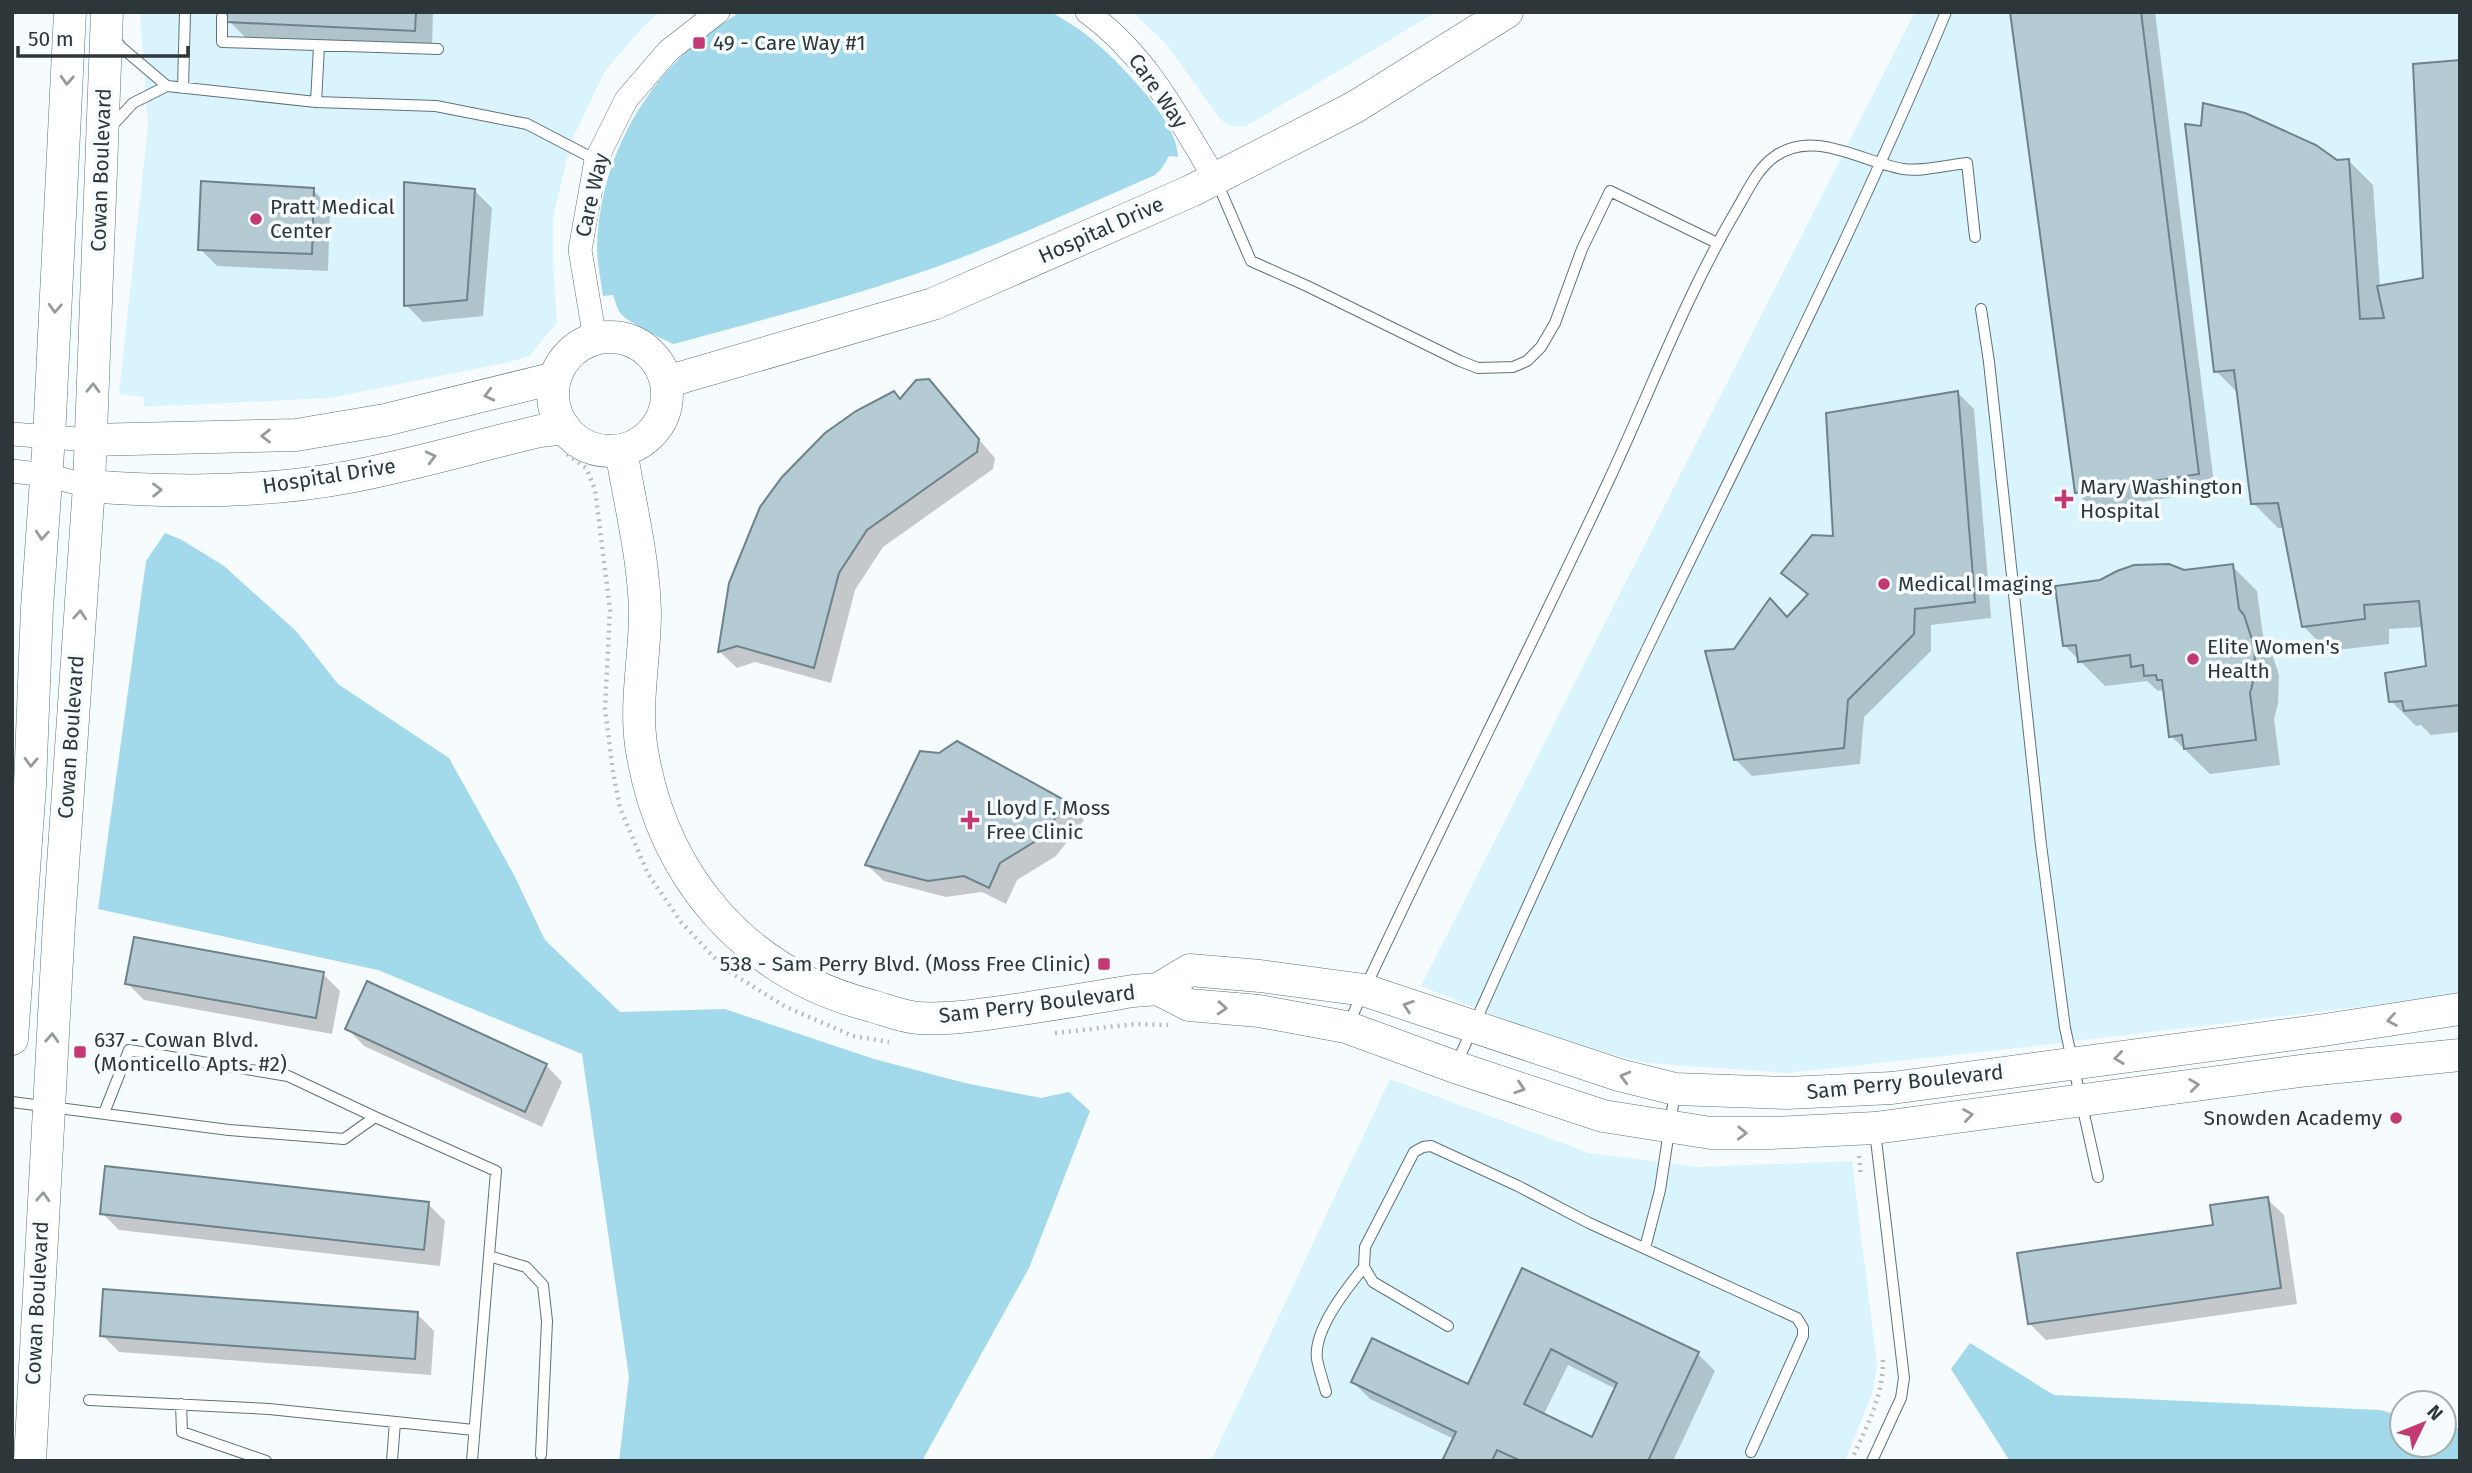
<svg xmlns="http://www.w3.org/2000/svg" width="2472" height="1473" viewBox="0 0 2472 1473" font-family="'Fira Sans',sans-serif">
  <rect width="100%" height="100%" fill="#f6fbfd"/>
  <path fill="#daf4fd" d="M140,12H660L644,26L605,71L571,142L553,217V262L557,323L529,356L509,362L329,398L144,407L143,397L119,394L148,125Z
    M1133,12H1436L1285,103L1246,126L1238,127L1228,125L1221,120L1166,44Z
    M1915,12H2460V995L2018,1048L1787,1073L1646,1063L1552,1039L1421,986Z
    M1390,1079L1589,1153L1699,1167L1852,1161L1877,1365L1872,1394L1845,1461H1211Z"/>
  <path fill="#a2d9eb" d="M740,12H1051C1064,20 1077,27 1088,36C1116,59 1179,121 1178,157L1169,156L1162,168L1155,175C1072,211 990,250 904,278C828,303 751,323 674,344C667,342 627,321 623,316C617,311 616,302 613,295L603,296C601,280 597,264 597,248C599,170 634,98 692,46C706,33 724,23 740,12Z
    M165,533L182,540L224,566L297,632L338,684L449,758L514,875L545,940L620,1012L725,1009L874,1059L965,1083L1041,1098L1069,1092L1090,1111L1029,1268L922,1461H619L629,1377L582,1054L378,970L98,909L146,561Z
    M1970,1343L2054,1395L2380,1410L2402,1416V1445H2444V1425L2460,1429V1461H2010L1951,1369Z"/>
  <path fill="#0003" fill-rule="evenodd" d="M229,12H433L432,48L246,38L229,21Z
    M2012,12H2155L2215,491L2093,509L2076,492Z
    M2460,62V732L2431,735L2421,725L2416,726L2391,701L2428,668L2423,627L2389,629V644L2328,651L2303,626L2285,528H2278L2253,503L2239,394L2216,371L2336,162L2348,160L2373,185L2380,287L2424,280Z
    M313,190L330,207L328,271L217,266L200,249Z
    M475,191L492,208L483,316L423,322L406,305Z
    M928,381L995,458L993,469L883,547L855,590L831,683L755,662L737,668L720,652L730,583L901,400Z
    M1958,393L1974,409L1991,618L1931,625V651L1864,717L1860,764L1752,776L1735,759V650L1788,618L1808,596L1784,573L1835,537Z
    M2232,566L2257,591L2263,635L2268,642L2279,675L2278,704L2274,719L2280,765L2210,774L2171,736L2166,695L2161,690L2158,691L2147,681L2105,686L2065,646L2184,572Z
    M957,743L1067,803L1084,820L1056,856L1017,880L1006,904L982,892L946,897L884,881L867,865L939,754Z
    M323,974L340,991L332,1034L144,1000L127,983Z
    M348,1029L546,1065L562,1082L542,1127L364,1046Z
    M2267,1199L2284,1215L2297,1304L2046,1340L2029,1323Z
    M428,1204L445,1221L440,1266L119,1230L102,1213Z
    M1523,1271L1698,1354L1715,1371L1673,1461H1444L1454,1439L1370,1399L1353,1382L1469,1386ZM1568,1365L1616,1389L1593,1440L1543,1416Z
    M417,1314L434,1331L431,1375L119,1352L102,1335Z"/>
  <path fill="#b4cbd3" stroke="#6d828a" stroke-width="2" fill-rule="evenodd" d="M227,12H416L415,31L227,22Z
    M2010,12H2141L2199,474L2075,493Z
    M2460,60V705L2404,711L2402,701L2389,702L2385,673L2426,666L2419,601L2364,605L2365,619L2302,627L2278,503L2251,504L2234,370L2214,372L2185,124L2201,126L2203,103L2245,113L2316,145L2337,160L2349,159L2360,319L2384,318L2377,286L2423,278L2413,64Z
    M201,181L314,188L312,254L198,250Z
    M404,182L475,189L467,300L404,306Z
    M929,379L979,439L977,452L867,530L839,573L814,668L737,646L718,652L729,583L760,507L782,477L825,433L856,411L894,391L900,399L916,380Z
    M1958,391L1975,602L1915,609L1914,634L1848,700L1844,748L1734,760L1705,651L1734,649L1770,598L1787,617L1808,594L1781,573L1812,535L1833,536L1826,413Z
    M2169,564L2184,570L2233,564L2239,609L2244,615L2255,649L2254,678L2250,693L2256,740L2184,749L2182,735L2169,737L2162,680H2157L2156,675L2144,676L2143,665L2131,667L2130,655L2078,662L2076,645L2063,646L2055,586L2100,580L2117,571L2134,565Z
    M957,741L1068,802L1039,839L1000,863L989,888L964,876L928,881L865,865L920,751L939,753Z
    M134,937L324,972L316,1018L125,984Z
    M367,981L547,1064L525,1112L345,1029Z
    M105,1166L429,1202L424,1250L100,1214Z
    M2268,1197L2281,1288L2028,1324L2017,1253L2213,1225L2210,1205Z
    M1522,1268L1699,1352L1648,1461H1521L1497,1450L1492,1461H1442L1456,1432L1351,1382L1372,1338L1468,1384ZM1551,1349L1617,1383L1592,1437L1524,1404Z
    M103,1289L418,1312L415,1359L100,1336Z"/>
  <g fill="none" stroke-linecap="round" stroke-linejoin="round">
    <defs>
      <path id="lane" d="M222,17V42L438,49
        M114,38L121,47L167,86L316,102L436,106L527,124L596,160
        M183,88L185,12
        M316,102L319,46
        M111,127L133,103L167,86
        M1217,182L1251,261L1307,286L1460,361L1478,368L1513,367L1527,361L1541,347L1555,323L1582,249L1610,191L1717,243
        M1981,309L1989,362L2041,845L2065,1028L2098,1177
        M1348,1025C1432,842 1524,662 1609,480C1651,390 1686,295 1737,209C1747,192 1757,169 1774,157C1814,128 1861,162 1903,169C1922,172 1947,165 1967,163L1975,237
        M1456,1065C1523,915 1590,767 1661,620C1759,418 1860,219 1946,12
        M12,1102L229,1130L344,1139L375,1117L496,1171L472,1461
        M104,1113L129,1050L288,1076L375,1117
        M1645,1248L1660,1190L1675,1092
        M489,1256L526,1267L543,1285L547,1321L541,1455
        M1448,1326L1373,1282L1364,1267L1365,1247L1414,1152L1423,1147L1431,1146L1518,1186L1589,1223L1797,1318L1803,1328V1336L1751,1452
        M1326,1392C1323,1381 1319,1370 1317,1359C1313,1330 1347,1288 1364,1267
        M89,1400L269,1409L474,1430
        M181,1404L182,1432L266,1461
        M392,1461L395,1422
        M1872,1461L1901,1398L1904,1378L1875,1131"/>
      <path id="street" d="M1087,12C1149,57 1177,117 1216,180
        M595,339L580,250L596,160L626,100L668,51L718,12
        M12,434L90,440
        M12,471L46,475L89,486"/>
      <path id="secondary" d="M553 394a57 57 0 1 1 114 0a57 57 0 1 1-114 0Z
        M666,382L933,304L1191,191L1355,107L1507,12
        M90,440L296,435L385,420L555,378
        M621,450C630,504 644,559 645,613C645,659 634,705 642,751C663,878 746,974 872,1006C886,1010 903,1017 918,1018C948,1020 978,1015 1008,1011C1050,1005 1091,998 1133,991L1158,989L1190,970L1260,976L1364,990L1619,1075L1675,1089L1787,1093L1892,1088L2324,1030L2460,1009
        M89,486C175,493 264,493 349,477C413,465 476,446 540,431L565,428
        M1158,989L1189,1005L1259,1011L1346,1027L1455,1067L1603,1116L1711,1133H1771L1875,1128L2308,1070L2460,1055
        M12,1039L30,785L37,608L49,437L70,12
        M30,1461L59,923L89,486L107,12"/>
    </defs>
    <use href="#lane" stroke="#5d7279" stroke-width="12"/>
    <use href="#street" stroke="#5d7279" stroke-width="24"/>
    <use href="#secondary" stroke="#5d7279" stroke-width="33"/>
    <path stroke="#b6bdbf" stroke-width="4.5" stroke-dasharray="2 5" stroke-linecap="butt" d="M567,454L586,468L595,489L610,610L605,709L613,772L620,808L648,874L681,922L725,969L786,1007L853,1036L889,1042
      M1055,1033L1135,1024L1168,1025
      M1859,1156L1861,1176
      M1851,1461C1868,1423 1884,1397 1883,1355"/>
    <use href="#lane" stroke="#fff" stroke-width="10"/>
    <use href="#street" stroke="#fff" stroke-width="23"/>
    <use href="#secondary" stroke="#fff" stroke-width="32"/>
  </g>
  <defs><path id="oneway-chevron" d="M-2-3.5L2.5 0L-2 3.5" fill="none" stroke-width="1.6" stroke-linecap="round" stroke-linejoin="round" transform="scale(1.75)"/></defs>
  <g stroke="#969b9c">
    <use href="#oneway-chevron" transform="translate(67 80) rotate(93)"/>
    <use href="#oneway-chevron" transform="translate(55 308) rotate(93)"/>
    <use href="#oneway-chevron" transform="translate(93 388) rotate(-88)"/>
    <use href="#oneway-chevron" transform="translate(489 395) rotate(166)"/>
    <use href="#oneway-chevron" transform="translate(266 436) rotate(179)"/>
    <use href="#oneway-chevron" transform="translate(431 457) rotate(-14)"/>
    <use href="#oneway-chevron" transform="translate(157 490) rotate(-1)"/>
    <use href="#oneway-chevron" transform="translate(42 535) rotate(94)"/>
    <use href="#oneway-chevron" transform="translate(80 615) rotate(-86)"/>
    <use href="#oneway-chevron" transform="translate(31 762) rotate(92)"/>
    <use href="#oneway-chevron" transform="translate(1408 1006) rotate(-161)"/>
    <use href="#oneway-chevron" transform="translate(1222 1008) rotate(4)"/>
    <use href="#oneway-chevron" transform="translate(2392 1020) rotate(171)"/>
    <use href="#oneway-chevron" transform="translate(52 1038) rotate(-87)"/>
    <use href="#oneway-chevron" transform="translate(2119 1058) rotate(172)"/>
    <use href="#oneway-chevron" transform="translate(1625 1077) rotate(-165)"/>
    <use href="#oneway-chevron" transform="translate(2194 1085) rotate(-7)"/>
    <use href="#oneway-chevron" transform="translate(1520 1088) rotate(18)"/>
    <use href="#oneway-chevron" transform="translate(1968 1115) rotate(-8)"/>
    <use href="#oneway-chevron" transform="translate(1742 1133) rotate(1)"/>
    <use href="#oneway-chevron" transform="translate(43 1197) rotate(-87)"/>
  </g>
  <g fill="#c33973" stroke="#f6fbfd" stroke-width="2.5">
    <rect x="692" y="36" width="14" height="14" rx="3.5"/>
    <circle cx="256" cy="219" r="7"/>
    <path d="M2060.5 488.5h7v7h7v7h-7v7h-7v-7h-7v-7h7z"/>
    <circle cx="1884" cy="584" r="7"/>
    <circle cx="2193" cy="659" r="7"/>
    <path d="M966.5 809.5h7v7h7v7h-7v7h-7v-7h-7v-7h7z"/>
    <rect x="1097" y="957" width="14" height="14" rx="3.5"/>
    <rect x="73" y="1045" width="14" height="14" rx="3.5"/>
    <circle cx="2396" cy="1118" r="7"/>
  </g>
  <g text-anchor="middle" stroke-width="7" stroke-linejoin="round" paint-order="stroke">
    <g font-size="21" fill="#2d373a" stroke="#f6fbfd" text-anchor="start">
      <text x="713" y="50">49 - Care Way #1</text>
      <text x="270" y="214">Pratt Medical<tspan x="270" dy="24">Center</tspan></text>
      <text x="2080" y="494">Mary Washington<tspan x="2080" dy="24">Hospital</tspan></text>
      <text x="1898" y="591">Medical Imaging</text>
      <text x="2207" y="654">Elite Women's<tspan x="2207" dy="24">Health</tspan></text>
      <text x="986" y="815">Lloyd F. Moss<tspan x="986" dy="24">Free Clinic</tspan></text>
      <text x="1090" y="971" text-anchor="end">538 - Sam Perry Blvd. (Moss Free Clinic)</text>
      <text x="94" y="1047">637 - Cowan Blvd.<tspan x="94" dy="24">(Monticello Apts. #2)</tspan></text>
      <text x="2382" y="1125" text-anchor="end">Snowden Academy</text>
    </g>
    <g font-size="21" fill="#2d373a" stroke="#f6fbfd">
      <text transform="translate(1158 91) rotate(55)" y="7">Care Way</text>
      <text transform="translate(101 170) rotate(-88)" y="7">Cowan Boulevard</text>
      <text transform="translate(592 195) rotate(-77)" y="7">Care Way</text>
      <text transform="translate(1101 230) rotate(-24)" y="7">Hospital Drive</text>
      <text transform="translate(329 476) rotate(-9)" y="7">Hospital Drive</text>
      <text transform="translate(71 737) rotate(-86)" y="7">Cowan Boulevard</text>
      <text transform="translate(1037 1004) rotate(-7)" y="7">Sam Perry Boulevard</text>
      <text transform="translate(1905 1082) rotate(-6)" y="7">Sam Perry Boulevard</text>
      <text transform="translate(37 1303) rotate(-87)" y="7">Cowan Boulevard</text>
    </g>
  </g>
  <rect width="2472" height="1473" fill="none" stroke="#2d373a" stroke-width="28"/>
  <g transform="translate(2423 1424) rotate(47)"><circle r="33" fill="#f6fbfd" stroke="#a6adaf" stroke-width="2"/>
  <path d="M0-5L12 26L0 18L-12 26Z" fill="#c33973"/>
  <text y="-10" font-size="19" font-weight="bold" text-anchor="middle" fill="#2d373a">N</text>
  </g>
  <path d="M18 46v10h170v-10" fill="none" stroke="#2d373a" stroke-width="3.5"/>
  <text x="28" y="46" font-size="21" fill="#2d373a" stroke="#f6fbfd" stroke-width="5" paint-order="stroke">50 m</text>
</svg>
